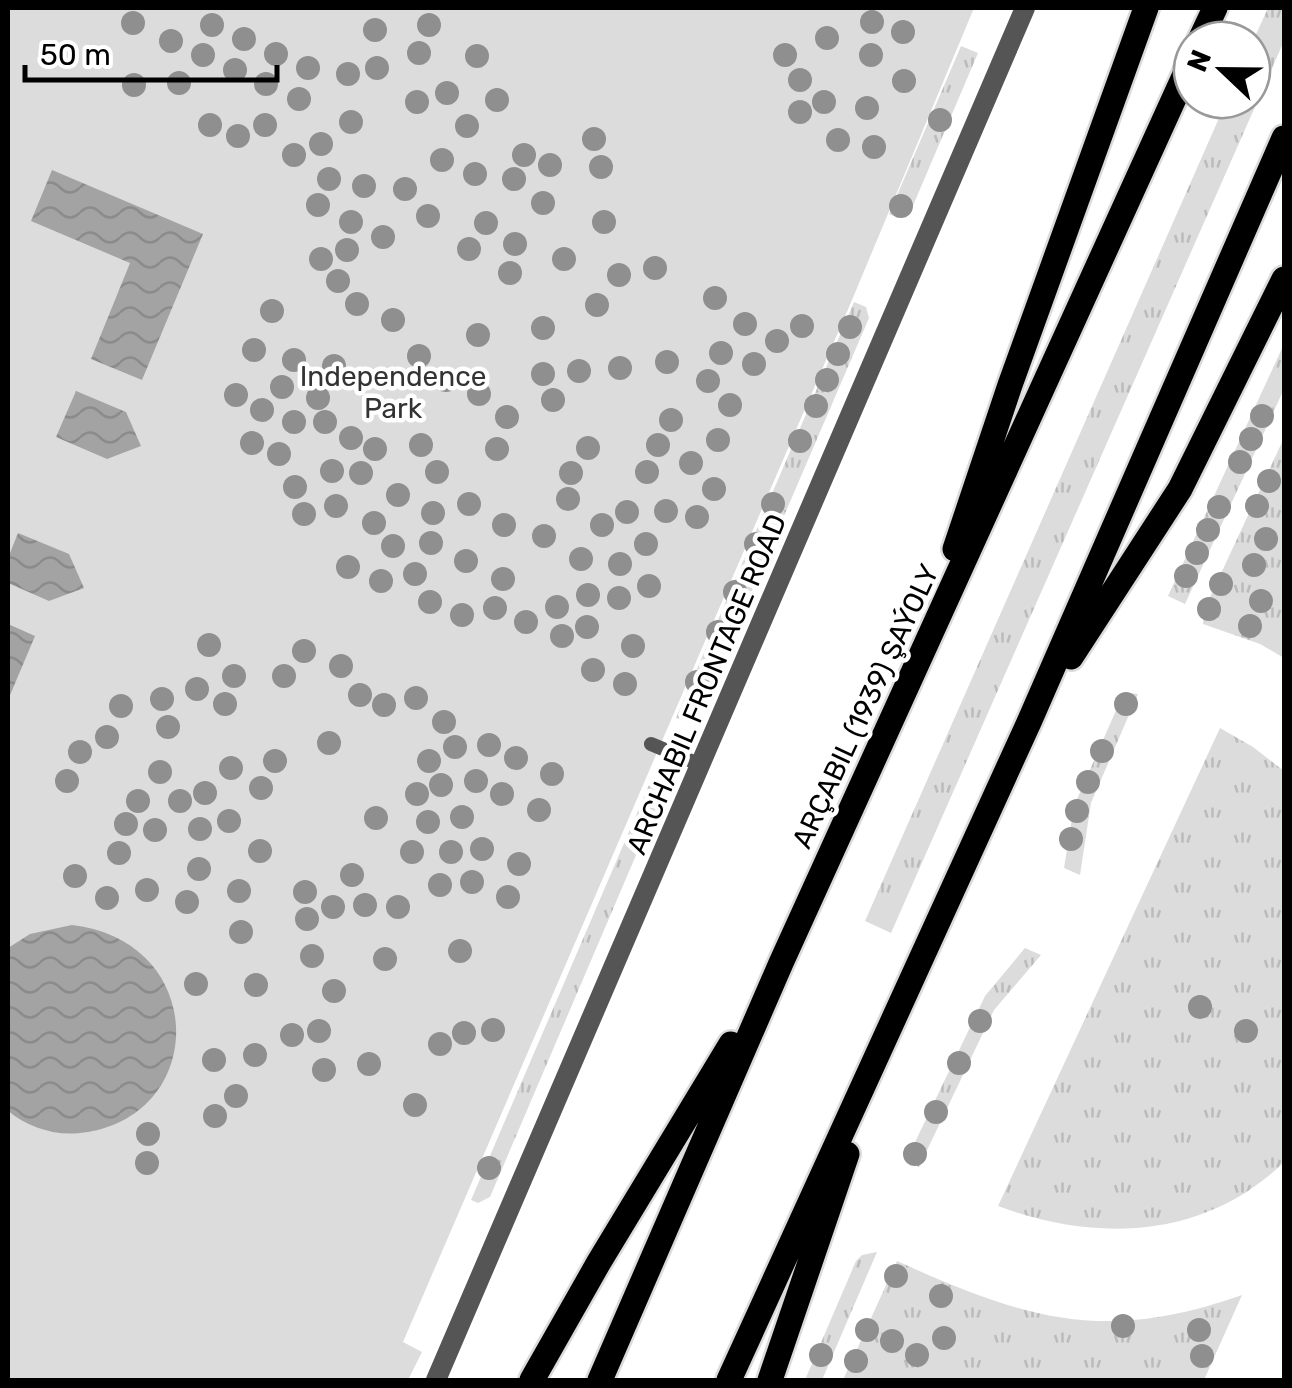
<svg xmlns="http://www.w3.org/2000/svg" width="1292" height="1388" viewBox="0 0 1292 1388" font-family="Rubik,sans-serif">
  <defs>
    <pattern id="grass-tufts" width="24" height="20" patternUnits="userSpaceOnUse" patternTransform="scale(2.5)"><rect width="24" height="20" fill="#dcdcdc"/><path d="M3 7l-1-3M5 7V3M7 7l1-3M15 17l-1-3M17 17v-4M19 17l1-3" fill="none" stroke="#bbb"/></pattern>
    <pattern id="water-waves" width="16" height="10" patternUnits="userSpaceOnUse" patternTransform="scale(2.5)"><rect width="16" height="10" fill="#a3a3a3"/><path d="M0 5q4-4 8 0t8 0" fill="none" stroke="#8b8b8b"/></pattern>
  </defs>
  <rect width="100%" height="100%" fill="#fff"/>
  <path fill="url(#grass-tufts)" d="M1268,8H1284V41L891,933L865,921L1227,100H1252V43Z
    M961,46L978,53L909,215L898,218L889,214Z
    M854,302L866,307L869,318L698,716L690,722L676,718Z
    M1284,344V389L1185,604L1168,596Z
    M1284,438V658L1260,644L1203,624L1204,610Z
    M1129,693L1138,694L1091,803L1080,875L1064,868L1074,806L1121,699Z
    M1220,728L1253,747L1284,771V1162C1205,1239 1096,1243 998,1206Z
    M649,785L658,788L660,799L490,1197L478,1203L471,1200Z
    M1025,948L1041,955L994,1010L919,1167L906,1161L985,996Z
    M877,1252L822,1380H805L856,1261L862,1255Z
    M897,1261C1025,1319 1104,1344 1242,1295L1204,1380H843Z"/>
  <path fill="#dcdcdc" d="M8,8H974L852,300L403,1342L422,1352L408,1380H8Z"/>
  <path fill="url(#water-waves)" d="M52,170L203,234L142,380L91,359L130,263L31,221Z
    M76,391L126,412L141,446L107,459L56,437Z
    M18,533L69,554L84,588L49,601L8,583V558Z
    M8,624L35,636L8,700Z
    M72,925C210,941 209,1119 80,1133C54,1136 28,1127 8,1111V948L30,934Z"/>
  <g fill="none" stroke-linecap="round" stroke-linejoin="round">
    <defs>
      <path id="primary" d="M1200,40L1215,8
        M955,549L1010,385L1146,8
        M1071,657L1180,489L1284,279
        M532,1380L599,1262L731,1044
        M600,1380L781,963L1192,59
        M729,1380L1030,720L1284,138
        M770,1380L847,1154"/>
    </defs>
    <use href="#primary" stroke="#dbdbdb" stroke-width="30"/>
    <path stroke="#555" stroke-width="14" d="M651,744L701,765"/>
    <path stroke="#555" stroke-width="20" d="M436,1380L1025,8"/>
    <use href="#primary" stroke="#000" stroke-width="25"/>
  </g>
  <g fill="#8f8f8f">
    <circle cx="872" cy="22" r="12"/>
    <circle cx="133" cy="23" r="12"/>
    <circle cx="212" cy="25" r="12"/>
    <circle cx="429" cy="25" r="12"/>
    <circle cx="375" cy="30" r="12"/>
    <circle cx="903" cy="32" r="12"/>
    <circle cx="827" cy="38" r="12"/>
    <circle cx="244" cy="39" r="12"/>
    <circle cx="171" cy="41" r="12"/>
    <circle cx="419" cy="53" r="12"/>
    <circle cx="276" cy="54" r="12"/>
    <circle cx="203" cy="55" r="12"/>
    <circle cx="785" cy="55" r="12"/>
    <circle cx="871" cy="55" r="12"/>
    <circle cx="477" cy="56" r="12"/>
    <circle cx="308" cy="68" r="12"/>
    <circle cx="377" cy="68" r="12"/>
    <circle cx="235" cy="70" r="12"/>
    <circle cx="348" cy="74" r="12"/>
    <circle cx="800" cy="80" r="12"/>
    <circle cx="904" cy="81" r="12"/>
    <circle cx="179" cy="83" r="12"/>
    <circle cx="266" cy="84" r="12"/>
    <circle cx="134" cy="85" r="12"/>
    <circle cx="447" cy="93" r="12"/>
    <circle cx="299" cy="99" r="12"/>
    <circle cx="497" cy="100" r="12"/>
    <circle cx="417" cy="102" r="12"/>
    <circle cx="824" cy="102" r="12"/>
    <circle cx="867" cy="108" r="12"/>
    <circle cx="800" cy="112" r="12"/>
    <circle cx="940" cy="120" r="12"/>
    <circle cx="351" cy="122" r="12"/>
    <circle cx="210" cy="125" r="12"/>
    <circle cx="265" cy="125" r="12"/>
    <circle cx="467" cy="126" r="12"/>
    <circle cx="238" cy="136" r="12"/>
    <circle cx="594" cy="139" r="12"/>
    <circle cx="838" cy="140" r="12"/>
    <circle cx="321" cy="144" r="12"/>
    <circle cx="874" cy="147" r="12"/>
    <circle cx="294" cy="155" r="12"/>
    <circle cx="524" cy="155" r="12"/>
    <circle cx="442" cy="160" r="12"/>
    <circle cx="550" cy="165" r="12"/>
    <circle cx="601" cy="167" r="12"/>
    <circle cx="475" cy="174" r="12"/>
    <circle cx="329" cy="179" r="12"/>
    <circle cx="514" cy="179" r="12"/>
    <circle cx="364" cy="186" r="12"/>
    <circle cx="405" cy="189" r="12"/>
    <circle cx="543" cy="203" r="12"/>
    <circle cx="318" cy="205" r="12"/>
    <circle cx="901" cy="206" r="12"/>
    <circle cx="428" cy="216" r="12"/>
    <circle cx="351" cy="222" r="12"/>
    <circle cx="604" cy="222" r="12"/>
    <circle cx="486" cy="223" r="12"/>
    <circle cx="383" cy="237" r="12"/>
    <circle cx="515" cy="244" r="12"/>
    <circle cx="469" cy="249" r="12"/>
    <circle cx="347" cy="250" r="12"/>
    <circle cx="321" cy="259" r="12"/>
    <circle cx="564" cy="259" r="12"/>
    <circle cx="655" cy="268" r="12"/>
    <circle cx="510" cy="273" r="12"/>
    <circle cx="619" cy="275" r="12"/>
    <circle cx="338" cy="281" r="12"/>
    <circle cx="715" cy="298" r="12"/>
    <circle cx="357" cy="304" r="12"/>
    <circle cx="597" cy="305" r="12"/>
    <circle cx="272" cy="311" r="12"/>
    <circle cx="393" cy="320" r="12"/>
    <circle cx="745" cy="324" r="12"/>
    <circle cx="802" cy="326" r="12"/>
    <circle cx="850" cy="327" r="12"/>
    <circle cx="543" cy="328" r="12"/>
    <circle cx="478" cy="335" r="12"/>
    <circle cx="777" cy="341" r="12"/>
    <circle cx="254" cy="350" r="12"/>
    <circle cx="721" cy="353" r="12"/>
    <circle cx="838" cy="354" r="12"/>
    <circle cx="419" cy="356" r="12"/>
    <circle cx="294" cy="360" r="12"/>
    <circle cx="667" cy="362" r="12"/>
    <circle cx="754" cy="364" r="12"/>
    <circle cx="334" cy="366" r="12"/>
    <circle cx="620" cy="368" r="12"/>
    <circle cx="579" cy="371" r="12"/>
    <circle cx="543" cy="374" r="12"/>
    <circle cx="446" cy="380" r="12"/>
    <circle cx="827" cy="380" r="12"/>
    <circle cx="708" cy="381" r="12"/>
    <circle cx="282" cy="387" r="12"/>
    <circle cx="479" cy="394" r="12"/>
    <circle cx="236" cy="395" r="12"/>
    <circle cx="318" cy="398" r="12"/>
    <circle cx="553" cy="400" r="12"/>
    <circle cx="730" cy="405" r="12"/>
    <circle cx="816" cy="406" r="12"/>
    <circle cx="262" cy="410" r="12"/>
    <circle cx="1262" cy="416" r="12"/>
    <circle cx="507" cy="417" r="12"/>
    <circle cx="671" cy="420" r="12"/>
    <circle cx="294" cy="422" r="12"/>
    <circle cx="325" cy="422" r="12"/>
    <circle cx="351" cy="438" r="12"/>
    <circle cx="1251" cy="439" r="12"/>
    <circle cx="718" cy="440" r="12"/>
    <circle cx="800" cy="441" r="12"/>
    <circle cx="252" cy="443" r="12"/>
    <circle cx="421" cy="445" r="12"/>
    <circle cx="658" cy="445" r="12"/>
    <circle cx="588" cy="448" r="12"/>
    <circle cx="375" cy="449" r="12"/>
    <circle cx="497" cy="449" r="12"/>
    <circle cx="279" cy="454" r="12"/>
    <circle cx="1240" cy="462" r="12"/>
    <circle cx="691" cy="463" r="12"/>
    <circle cx="332" cy="471" r="12"/>
    <circle cx="437" cy="472" r="12"/>
    <circle cx="647" cy="472" r="12"/>
    <circle cx="361" cy="473" r="12"/>
    <circle cx="571" cy="473" r="12"/>
    <circle cx="1269" cy="481" r="12"/>
    <circle cx="295" cy="487" r="12"/>
    <circle cx="714" cy="489" r="12"/>
    <circle cx="398" cy="495" r="12"/>
    <circle cx="568" cy="499" r="12"/>
    <circle cx="469" cy="504" r="12"/>
    <circle cx="773" cy="504" r="12"/>
    <circle cx="336" cy="506" r="12"/>
    <circle cx="1257" cy="506" r="12"/>
    <circle cx="1219" cy="507" r="12"/>
    <circle cx="666" cy="511" r="12"/>
    <circle cx="627" cy="512" r="12"/>
    <circle cx="433" cy="513" r="12"/>
    <circle cx="304" cy="514" r="12"/>
    <circle cx="697" cy="517" r="12"/>
    <circle cx="374" cy="523" r="12"/>
    <circle cx="504" cy="525" r="12"/>
    <circle cx="602" cy="525" r="12"/>
    <circle cx="1208" cy="530" r="12"/>
    <circle cx="544" cy="536" r="12"/>
    <circle cx="1266" cy="539" r="12"/>
    <circle cx="431" cy="543" r="12"/>
    <circle cx="646" cy="544" r="12"/>
    <circle cx="756" cy="544" r="12"/>
    <circle cx="393" cy="546" r="12"/>
    <circle cx="1197" cy="553" r="12"/>
    <circle cx="581" cy="559" r="12"/>
    <circle cx="466" cy="561" r="12"/>
    <circle cx="620" cy="564" r="12"/>
    <circle cx="1254" cy="565" r="12"/>
    <circle cx="348" cy="567" r="12"/>
    <circle cx="415" cy="574" r="12"/>
    <circle cx="1186" cy="576" r="12"/>
    <circle cx="503" cy="579" r="12"/>
    <circle cx="381" cy="581" r="12"/>
    <circle cx="1221" cy="584" r="12"/>
    <circle cx="649" cy="586" r="12"/>
    <circle cx="735" cy="592" r="12"/>
    <circle cx="588" cy="595" r="12"/>
    <circle cx="619" cy="598" r="12"/>
    <circle cx="1261" cy="601" r="12"/>
    <circle cx="430" cy="602" r="12"/>
    <circle cx="557" cy="607" r="12"/>
    <circle cx="495" cy="608" r="12"/>
    <circle cx="1209" cy="609" r="12"/>
    <circle cx="462" cy="615" r="12"/>
    <circle cx="526" cy="622" r="12"/>
    <circle cx="1250" cy="626" r="12"/>
    <circle cx="587" cy="627" r="12"/>
    <circle cx="718" cy="632" r="12"/>
    <circle cx="562" cy="636" r="12"/>
    <circle cx="209" cy="645" r="12"/>
    <circle cx="633" cy="646" r="12"/>
    <circle cx="304" cy="651" r="12"/>
    <circle cx="341" cy="666" r="12"/>
    <circle cx="593" cy="670" r="12"/>
    <circle cx="234" cy="676" r="12"/>
    <circle cx="284" cy="676" r="12"/>
    <circle cx="697" cy="682" r="12"/>
    <circle cx="625" cy="684" r="12"/>
    <circle cx="197" cy="689" r="12"/>
    <circle cx="360" cy="695" r="12"/>
    <circle cx="416" cy="698" r="12"/>
    <circle cx="162" cy="699" r="12"/>
    <circle cx="225" cy="704" r="12"/>
    <circle cx="1126" cy="704" r="12"/>
    <circle cx="384" cy="705" r="12"/>
    <circle cx="121" cy="706" r="12"/>
    <circle cx="444" cy="722" r="12"/>
    <circle cx="168" cy="727" r="12"/>
    <circle cx="107" cy="737" r="12"/>
    <circle cx="329" cy="743" r="12"/>
    <circle cx="489" cy="745" r="12"/>
    <circle cx="455" cy="747" r="12"/>
    <circle cx="1102" cy="751" r="12"/>
    <circle cx="80" cy="752" r="12"/>
    <circle cx="516" cy="758" r="12"/>
    <circle cx="275" cy="761" r="12"/>
    <circle cx="429" cy="761" r="12"/>
    <circle cx="231" cy="768" r="12"/>
    <circle cx="160" cy="772" r="12"/>
    <circle cx="552" cy="774" r="12"/>
    <circle cx="67" cy="781" r="12"/>
    <circle cx="476" cy="781" r="12"/>
    <circle cx="1088" cy="782" r="12"/>
    <circle cx="441" cy="785" r="12"/>
    <circle cx="261" cy="788" r="12"/>
    <circle cx="205" cy="793" r="12"/>
    <circle cx="417" cy="794" r="12"/>
    <circle cx="502" cy="794" r="12"/>
    <circle cx="138" cy="801" r="12"/>
    <circle cx="180" cy="801" r="12"/>
    <circle cx="539" cy="810" r="12"/>
    <circle cx="1077" cy="811" r="12"/>
    <circle cx="462" cy="817" r="12"/>
    <circle cx="376" cy="818" r="12"/>
    <circle cx="229" cy="821" r="12"/>
    <circle cx="428" cy="822" r="12"/>
    <circle cx="126" cy="824" r="12"/>
    <circle cx="200" cy="829" r="12"/>
    <circle cx="155" cy="830" r="12"/>
    <circle cx="1071" cy="839" r="12"/>
    <circle cx="482" cy="849" r="12"/>
    <circle cx="260" cy="851" r="12"/>
    <circle cx="412" cy="852" r="12"/>
    <circle cx="451" cy="852" r="12"/>
    <circle cx="119" cy="853" r="12"/>
    <circle cx="519" cy="864" r="12"/>
    <circle cx="199" cy="869" r="12"/>
    <circle cx="352" cy="875" r="12"/>
    <circle cx="75" cy="876" r="12"/>
    <circle cx="472" cy="882" r="12"/>
    <circle cx="440" cy="885" r="12"/>
    <circle cx="147" cy="890" r="12"/>
    <circle cx="239" cy="891" r="12"/>
    <circle cx="305" cy="892" r="12"/>
    <circle cx="508" cy="897" r="12"/>
    <circle cx="107" cy="898" r="12"/>
    <circle cx="187" cy="902" r="12"/>
    <circle cx="365" cy="905" r="12"/>
    <circle cx="333" cy="907" r="12"/>
    <circle cx="398" cy="907" r="12"/>
    <circle cx="307" cy="919" r="12"/>
    <circle cx="241" cy="932" r="12"/>
    <circle cx="460" cy="951" r="12"/>
    <circle cx="312" cy="956" r="12"/>
    <circle cx="385" cy="959" r="12"/>
    <circle cx="196" cy="984" r="12"/>
    <circle cx="256" cy="985" r="12"/>
    <circle cx="334" cy="991" r="12"/>
    <circle cx="1200" cy="1007" r="12"/>
    <circle cx="980" cy="1021" r="12"/>
    <circle cx="493" cy="1030" r="12"/>
    <circle cx="319" cy="1031" r="12"/>
    <circle cx="1246" cy="1031" r="12"/>
    <circle cx="464" cy="1033" r="12"/>
    <circle cx="292" cy="1035" r="12"/>
    <circle cx="440" cy="1044" r="12"/>
    <circle cx="255" cy="1055" r="12"/>
    <circle cx="214" cy="1060" r="12"/>
    <circle cx="959" cy="1063" r="12"/>
    <circle cx="369" cy="1064" r="12"/>
    <circle cx="324" cy="1070" r="12"/>
    <circle cx="236" cy="1096" r="12"/>
    <circle cx="415" cy="1105" r="12"/>
    <circle cx="936" cy="1112" r="12"/>
    <circle cx="215" cy="1116" r="12"/>
    <circle cx="148" cy="1134" r="12"/>
    <circle cx="915" cy="1154" r="12"/>
    <circle cx="147" cy="1163" r="12"/>
    <circle cx="489" cy="1168" r="12"/>
    <circle cx="896" cy="1276" r="12"/>
    <circle cx="941" cy="1296" r="12"/>
    <circle cx="1123" cy="1326" r="12"/>
    <circle cx="867" cy="1330" r="12"/>
    <circle cx="1199" cy="1330" r="12"/>
    <circle cx="944" cy="1338" r="12"/>
    <circle cx="892" cy="1341" r="12"/>
    <circle cx="821" cy="1355" r="12"/>
    <circle cx="917" cy="1355" r="12"/>
    <circle cx="1202" cy="1356" r="12"/>
    <circle cx="856" cy="1361" r="12"/>
  </g>
  <g text-anchor="middle" stroke-width="9" stroke-linejoin="round" paint-order="stroke">
    <g font-size="28" fill="#333" stroke="#fff">
      <text x="393" y="386">Independence<tspan x="393" dy="32">Park</tspan></text>
    </g>
    <g font-size="28" fill="#000" stroke="#fff">
      <text transform="translate(706 684) rotate(-67)" y="10">ARCHABIL FRONTAGE ROAD</text>
      <text transform="translate(865 706) rotate(-65)" y="10">ARÇABIL (1939) ŞAÝOLY</text>
    </g>
  </g>
  <rect width="1292" height="1388" fill="none" stroke="#000000" stroke-width="20"/>
  <g transform="translate(1222 70) rotate(292)"><circle r="48" fill="#ffffff" stroke="#999999" stroke-width="2.5"/>
  <path d="M0-8L18 38L0 25L-18 38Z" fill="#000000"/>
  <text y="-15" font-size="28" font-weight="bold" text-anchor="middle" fill="#000000">N</text>
  </g>
  <path d="M25 65v15h252v-15" fill="none" stroke="#000000" stroke-width="5"/>
  <text x="40" y="65" font-size="30" fill="#000000" stroke="#ffffff" stroke-width="8" paint-order="stroke">50 m</text>
</svg>
